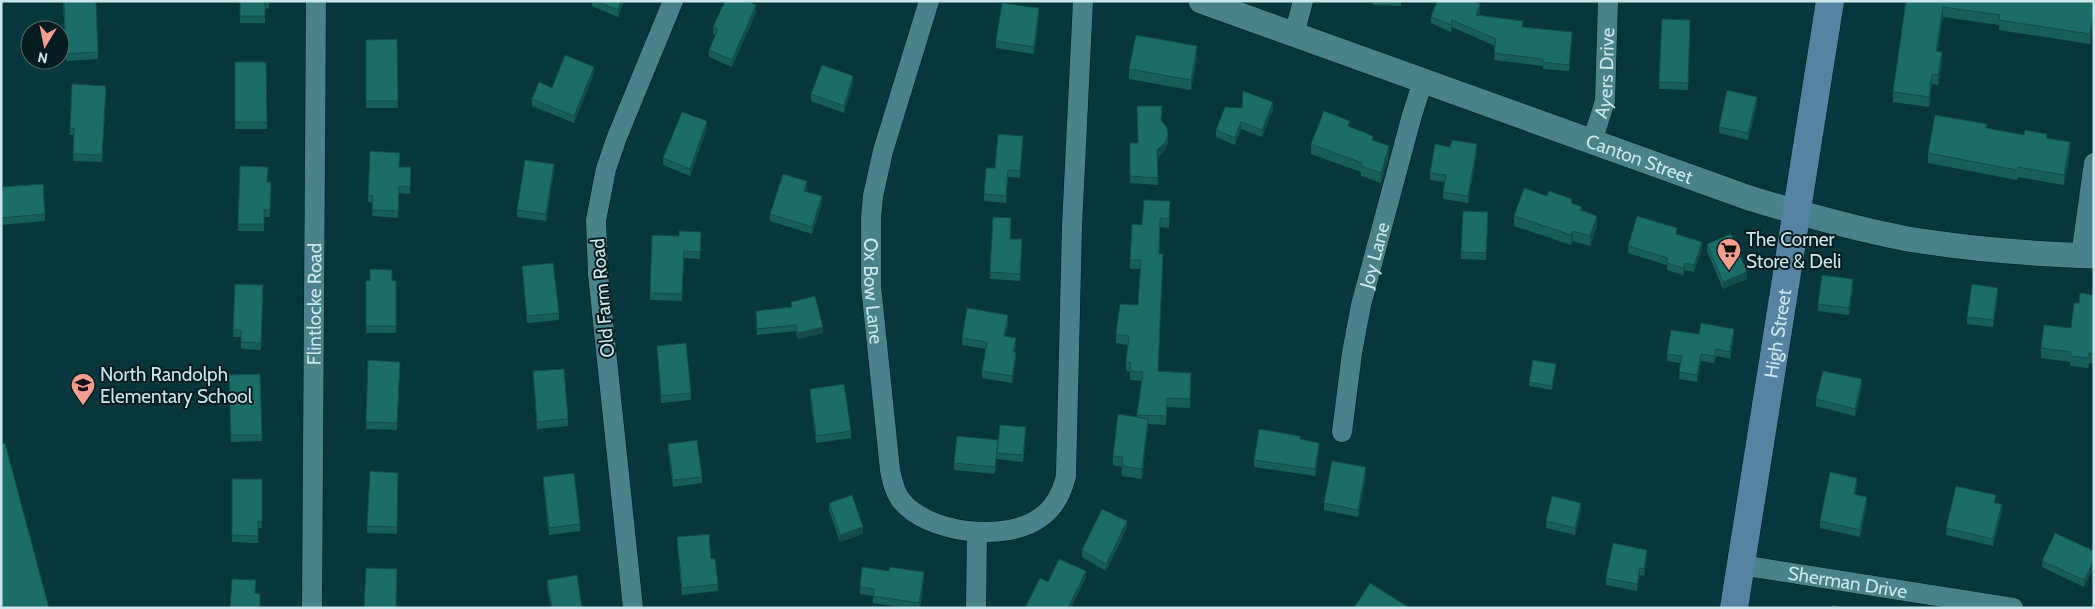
<svg xmlns="http://www.w3.org/2000/svg" width="2095" height="609" viewBox="0 0 2095 609" font-family="Cabin,sans-serif">
  <rect width="100%" height="100%" fill="#07363d"/>
  <g fill="none" stroke-linecap="round" stroke-linejoin="round">
    <defs>
      <g id="minor">
        <path id="s1" d="M929,1L883,151L873,196L871,218V286L890,470C892,480 894,490 900,499C926,534 1007,543 1041,517C1055,507 1062,493 1066,476L1072,226L1083,1"/>
        <path d="M1294,35L1303,1"/>
        <path id="s2" d="M1592,142L1605,101L1608,1"/>
        <path d="M2081,256L2094,163"/>
        <path id="s3" d="M1342,432L1352,353L1361,305L1412,115L1423,81"/>
        <path id="s4" d="M1741,565L2013,608"/>
        <path id="s5" d="M312,608L316,1"/>
        <path d="M633,608L598,274L596,220L606,169L617,137L673,1"/>
        <path d="M976,608L977,532"/>
      </g>
      <g id="tertiary">
        <path id="s6" d="M1201,1L1749,198C1802,214 1854,229 1908,239C1970,249 2031,254 2094,256"/>
      </g>
      <g id="secondary">
        <path id="s7" d="M1734,608L1830,1"/>
      </g>
    </defs>
    <use href="#minor" stroke="#001c21" stroke-width="21"/>
    <use href="#tertiary" stroke="#001c21" stroke-width="26"/>
    <use href="#secondary" stroke="#001c21" stroke-width="29"/>
    <use href="#minor" stroke="#4a828c" stroke-width="20"/>
    <use href="#tertiary" stroke="#4a828c" stroke-width="25"/>
    <use href="#secondary" stroke="#5583a1" stroke-width="28"/>
  </g>
  <path fill="#175e5b" d="M63,1L98,52V59L66,61Z
    M240,1H269V8L265,9V23H240Z
    M592,1H624L618,17L592,6Z
    M1373,1H1401V6L1373,5Z
    M1906,1H2094V22L2090,44L1999,30V25L1943,17L1937,51L1942,62L1938,85L1932,84L1929,107L1893,102V92Z
    M1475,2L1480,11L1479,15L1572,39L1569,71L1543,69V66L1494,60L1495,46L1452,27L1451,32L1431,23V17Z
    M756,12L732,67L709,57V50L716,35L713,34V27Z
    M1039,15L1034,54L996,48V41Z
    M1662,19L1690,20L1688,90L1659,89Z
    M397,39L398,108H366V40Z
    M1197,56L1191,90L1129,79V69Z
    M235,62H266L267,129H235Z
    M594,74L574,123L532,106V99L552,88Z
    M853,83L844,113L811,101V94Z
    M106,93L102,162L73,161L74,135H70V128Z
    M1757,104L1748,140L1719,133V127Z
    M1242,108L1273,109L1262,137L1241,129L1235,145L1216,137V130Z
    M1161,120L1168,142L1165,150L1158,157V185L1130,183V143H1138Z
    M1350,127L1373,140L1389,156L1381,183L1361,176V172L1311,154V144Z
    M707,128L690,176L663,165V158Z
    M1987,128L2024,135L2047,138L2070,152L2064,185L2018,177L2017,180L1928,163V153Z
    M1023,143L1020,178L1008,177L1006,203L984,201V194L995,168Z
    M1477,151L1468,203L1443,199V192L1445,182L1430,180V173Z
    M400,167H411L410,194L399,193L398,218L372,216L373,203L368,202V195Z
    M554,171L546,221L517,217V210Z
    M267,182H271L270,217H264V231H238V224Z
    M807,188L806,191L822,203L812,234L770,221V214Z
    M1,191H3L45,214V221L1,225Z
    M1547,196L1572,203L1582,210L1597,226L1590,246L1573,241L1571,245L1514,226V216Z
    M1170,210L1169,228L1160,227L1159,254L1163,263L1158,371L1191,382L1190,408L1167,407L1166,425L1148,424L1142,479L1122,476V467L1113,465V456L1137,417L1142,381L1130,380V372L1126,371V362L1128,345L1116,343V334L1138,305L1140,269H1130V260L1142,225Z
    M1488,219L1486,260L1461,259V252Z
    M701,232L700,259L684,258L682,301L650,300V293L679,236Z
    M1677,234L1702,248L1694,272L1685,270L1683,275L1667,270V265L1628,253V246Z
    M1011,239L1022,246L1020,281L990,279V272Z
    M1707,244L1747,279L1723,289L1707,251Z
    M522,266L559,313V320L527,323Z
    M366,281H396V333H366Z
    M235,284L263,285L261,350L241,349V337H233Z
    M1853,286L1849,315L1818,311V304Z
    M1998,295L1993,327L1967,324V317Z
    M2094,295V364L2089,363L2088,368L2070,366V362L2041,358V348L2071,328L2079,303Z
    M791,302L823,333L798,339L796,331L757,335L756,311L791,307Z
    M1008,322L1005,336L1016,345L1014,352L1016,359L1012,383L982,378V371L986,349L962,345V338Z
    M1699,334L1734,336L1730,359L1716,356L1714,363L1701,361L1697,382L1679,379L1680,363L1667,361V354Z
    M657,346L691,393V400L661,403Z
    M400,362L397,430L366,429V422Z
    M1556,368L1552,390L1529,386V382Z
    M533,371L568,419V426L537,429Z
    M229,375L262,435V441L231,442Z
    M1862,386L1855,416L1816,406V399Z
    M810,389L851,431V438L816,443L810,396Z
    M1026,434L1023,462L997,459V456L995,474L954,470V463L998,440Z
    M668,444L702,477V483L673,487L668,450Z
    M1319,449L1315,476L1254,467V460Z
    M398,473L397,534L367,533V526Z
    M1366,474L1358,517L1324,510V503Z
    M543,477L580,524V531L549,535L543,484Z
    M232,479H262V528H258V543L232,542Z
    M1857,485L1855,495L1867,504L1860,537L1820,528V521Z
    M829,503L863,534L840,542L829,510Z
    M1996,503L2002,511L1993,546L1946,535V528Z
    M1581,510L1575,535L1546,528V521Z
    M1127,528L1106,571L1082,557V550Z
    M677,537L711,559L718,584V591L682,595L677,544Z
    M2094,551V567L2084,587L2042,567V561Z
    M1647,557L1644,576L1640,575L1637,591L1606,585V578Z
    M889,571L924,579L920,608H907L873,603V596L860,594V587Z
    M547,580L582,608H551L547,587Z"/>
  <path fill="#134c4a" d="M621,1H624L618,17V10Z
    M1480,4V11L1476,22V15Z
    M756,5V12L732,67V60Z
    M1943,7V17L1936,61V51Z
    M1039,8V15L1034,54V47Z
    M2094,12V22L2090,44V34Z
    M1452,20V27L1451,32V25Z
    M1572,32V39L1569,71V65Z
    M1197,46V56L1191,90V80Z
    M1942,52V62L1938,85V75Z
    M594,67V74L574,123V116Z
    M1932,74V84L1929,107V97Z
    M853,76V83L844,113V106Z
    M1757,97V104L1748,140V133Z
    M1273,102V109L1262,137V130Z
    M707,121V128L690,176V169Z
    M1241,122V129L1235,145V138Z
    M1168,135V142L1165,150L1157,157V150Z
    M2070,142V152L2064,185V175Z
    M1477,144V151L1468,203V196Z
    M1389,146V156L1381,183V173Z
    M554,164V171L546,221V214Z
    M807,181V188L804,197V191Z
    M822,196V203L812,234V227Z
    M1597,216V226L1590,246V236Z
    M1573,231V241L1571,245V235Z
    M1702,242V248L1694,272V265Z
    M1685,263V270L1683,275V268Z
    M1747,272V279L1723,289V282Z
    M1853,279V286L1849,315V308Z
    M1998,288V295L1993,327V320Z
    M1008,315V322L1004,343V336Z
    M823,327V333L798,339V333Z
    M1734,329V336L1730,359V352Z
    M1016,352V359L1012,383V376Z
    M1701,354V361L1697,382V375Z
    M1862,379V386L1855,416V409Z
    M1148,419V428L1142,479V469Z
    M1026,427V434L1023,462V455Z
    M1319,443V449L1315,476V469Z
    M1366,467V474L1358,517V510Z
    M1857,478V485L1854,501V494Z
    M1867,497V504L1860,537V530Z
    M1581,503V510L1575,535V528Z
    M2002,504V511L1993,546V539Z
    M1127,521V528L1106,571V564Z
    M863,527V534L840,542V535Z
    M1647,550V557L1644,576V569Z
    M2094,560V567L2084,587V580Z
    M1640,568V575L1637,591V584Z
    M1086,571V578L1071,608H1068Z
    M924,572V579L919,608V603Z"/>
  <path fill="#1b6d6a" stroke="#134c4a" d="M64,1H96L98,52L66,54Z
    M240,1H269L265,2V16H240Z
    M596,1H621L618,10Z
    M725,1H748L756,5L732,60L709,50L718,29L713,27Z
    M1437,1H1475V2L1480,4L1476,15L1523,21L1522,27L1572,32L1569,65L1543,62V59L1494,53L1496,39L1452,20L1451,25L1431,17Z
    M1906,1H2094V12L2090,34L1999,20L2000,15L1943,7L1936,51L1942,52L1938,75L1932,74L1929,97L1893,92Z
    M1002,3L1039,8L1034,47L996,41Z
    M1662,19L1690,20L1688,83L1659,82Z
    M1136,35L1197,46L1191,80L1129,69Z
    M397,39L398,101H366V40Z
    M565,55L594,67L574,116L532,99L539,82L552,88Z
    M235,62H266L267,122H235Z
    M822,65L853,76L844,106L811,94Z
    M72,84L106,86L102,155L73,154L74,128H70Z
    M1727,90L1757,97L1748,133L1719,127Z
    M1243,91L1273,102L1262,130L1241,122L1235,138L1216,130L1225,107L1242,108Z
    M1137,106H1162L1161,120L1167,128L1168,135L1165,143L1157,150L1158,178L1130,176V143H1138Z
    M1324,111L1350,121L1348,126L1373,136L1372,140L1389,146L1381,173L1361,166L1362,163L1311,144Z
    M682,112L707,121L690,169L663,158Z
    M1935,115L1987,124L1986,128L2024,135L2025,130L2047,134L2046,138L2070,142L2064,175L2018,167L2017,170L1928,153Z
    M998,134L1023,136L1020,171L1008,170L1006,196L984,194L986,168H995Z
    M1452,140L1477,144L1468,196L1443,192L1446,175L1430,173L1435,144L1450,147Z
    M370,151L400,153L399,167H411L410,187L399,186L398,211L372,210L373,196L368,195Z
    M525,160L554,164L546,214L517,210Z
    M240,166L268,167L267,182H271L270,210H264V224H238Z
    M783,174L807,181L804,191L822,196L812,227L770,214Z
    M43,184L45,214L1,218V191H3L2,187Z
    M1524,188L1547,196L1549,191L1572,199L1571,203L1582,207L1580,210L1597,216L1590,236L1573,231L1571,235L1514,216Z
    M1144,200L1170,201L1169,219L1160,218L1159,254H1163L1158,371L1191,373L1190,399L1167,398L1166,416L1137,415L1143,372L1130,371L1131,363L1126,362L1129,336L1116,334L1120,304L1138,305L1141,260H1130L1132,224L1142,225Z
    M1463,211L1488,212L1486,253L1461,252Z
    M1637,216L1677,228L1676,234L1702,242L1694,265L1685,263L1683,268L1667,263L1668,258L1628,246Z
    M993,217L1011,218L1010,239H1022L1020,274L990,272Z
    M679,231L701,232L700,252L684,251L682,294L650,293L652,235L679,236Z
    M1731,234L1747,272L1723,282L1707,244Z
    M553,263L559,313L527,316L522,266Z
    M370,269L392,270V281H396V326H366V281L370,280Z
    M1822,275L1853,279L1849,308L1818,304Z
    M235,284L263,285L261,343L241,342V330H233Z
    M1972,284L1998,288L1993,320L1967,317Z
    M2080,293L2094,295V354L2089,353L2088,358L2070,356L2071,352L2041,348L2044,325L2071,328L2074,303H2079Z
    M815,296L823,327L798,333L796,325L757,329L756,311L792,307L791,302Z
    M967,308L1008,315L1004,336L1016,338L1013,352H1016L1012,376L982,371L987,342L962,338Z
    M1701,323L1734,329L1730,352L1716,349L1714,356L1701,354L1697,375L1679,372L1682,356L1667,354L1671,330L1699,334Z
    M686,343L691,393L661,396L657,346Z
    M368,360L400,362L397,423L366,422Z
    M1533,360L1556,364L1552,386L1529,382Z
    M564,369L568,419L537,422L533,371Z
    M1823,371L1862,379L1855,409L1816,399Z
    M260,374L262,435H231L229,375Z
    M844,384L851,431L816,436L810,389Z
    M1118,414L1148,419L1142,469L1122,466L1123,457L1113,456Z
    M1000,425L1026,427L1023,455L997,453Z
    M1259,429L1300,436V439L1319,443L1315,469L1254,460Z
    M957,436L998,440L995,467L954,463Z
    M697,440L702,477L673,480L668,444Z
    M5,443L49,608H1V444Z
    M1332,461L1366,467L1358,510L1324,503Z
    M370,471L398,473L397,527L367,526Z
    M1830,472L1857,478L1854,494L1867,497L1860,530L1820,521Z
    M574,473L580,524L549,528L543,477Z
    M232,479H262V522L258,521V536L232,535Z
    M1956,486L1996,495L1994,503L2002,504L1993,539L1946,528Z
    M852,495L863,527L840,535L829,503Z
    M1552,496L1581,503L1575,528L1546,521Z
    M1102,509L1127,521L1106,564L1082,550Z
    M2055,533L2094,551V560L2084,580L2042,561Z
    M709,534L711,559L715,558L718,584L682,588L677,537Z
    M1613,543L1647,550L1644,569L1640,568L1637,584L1606,578Z
    M1059,559L1086,571L1068,608H1025L1040,578L1048,582Z
    M862,567L889,571L890,567L924,572L919,603L873,596L874,589L860,587Z
    M366,568L397,569L396,608H364Z
    M577,575L582,608H552L547,580Z
    M232,579L256,580L255,593L260,594V608H230Z
    M1370,583L1408,607L1407,608H1354Z
    M1832,605L1844,608H1831Z"/>
  <defs>
    <symbol id="supermarket-pin" viewBox="-11 -11 22 30"><path d="M0 17L-7.5 6A9.5 9.5 0 1 1 7.5 6Z" fill="#f59d8e" stroke="#041b1f"/><path d="M-6-5.5h2.5l.6 2H6L4.5 2H-2.5L-4.4-4H-6ZM-1.5 3.2a1.3 1.3 0 1 0 .1 0ZM3 3.2a1.3 1.3 0 1 0 .1 0Z" fill="#111"/></symbol>
    <symbol id="school-pin" viewBox="-11 -11 22 30"><path d="M0 17L-7.5 6A9.5 9.5 0 1 1 7.5 6Z" fill="#f59d8e" stroke="#041b1f"/><path d="M0-5L7-2L0 1L-7-2ZM-4 1L0 2.5L4 1V4Q0 6-4 4Z" fill="#111"/></symbol>
  </defs>
  <g fill-rule="evenodd">
    <use href="#supermarket-pin" x="1715" y="236" width="28" height="38"/>
    <use href="#school-pin" x="69" y="371" width="28" height="38"/>
  </g>
  <g text-anchor="middle" stroke-width="4" stroke-linejoin="round" paint-order="stroke">
    <g font-size="19" fill="#cbe7ec" stroke="#041b1f">
      <text dy="7" stroke="none"><textPath href="#s2" startOffset="71">Ayers Drive</textPath></text>
      <text dy="7" stroke="none"><textPath href="#s6" startOffset="466">Canton Street</textPath></text>
      <text dy="7" stroke="none"><textPath href="#s3" startOffset="180">Joy Lane</textPath></text>
      <text dy="7" stroke="none"><textPath href="#s1" startOffset="298">Ox Bow Lane</textPath></text>
      <text transform="translate(602 298) rotate(-95)" y="7">Old Farm Road</text>
      <text dy="7" stroke="none"><textPath href="#s5" startOffset="304">Flintlocke Road</textPath></text>
      <text dy="7" stroke="none"><textPath href="#s7" startOffset="278">High Street</textPath></text>
      <text dy="7" stroke="none"><textPath href="#s4" startOffset="108">Sherman Drive</textPath></text>
    </g>
    <g font-size="19" fill="#cbe7ec" stroke="#041b1f" text-anchor="start">
      <text x="1746" y="246">The Corner<tspan x="1746" dy="22">Store &amp; Deli</tspan></text>
      <text x="100" y="381">North Randolph<tspan x="100" dy="22">Elementary School</tspan></text>
    </g>
  </g>
  <rect width="2095" height="609" fill="none" stroke="#cbe7ec" stroke-width="5"/>
  <g transform="translate(45 45) rotate(190)"><circle r="24" fill="#041b1f" stroke="#546d71"/>
  <path d="M0-4L9 19L0 12L-9 19Z" fill="#f59d8e"/>
  <text y="-8" font-size="14" font-weight="bold" text-anchor="middle" fill="#cbe7ec">N</text>
  </g>
</svg>
